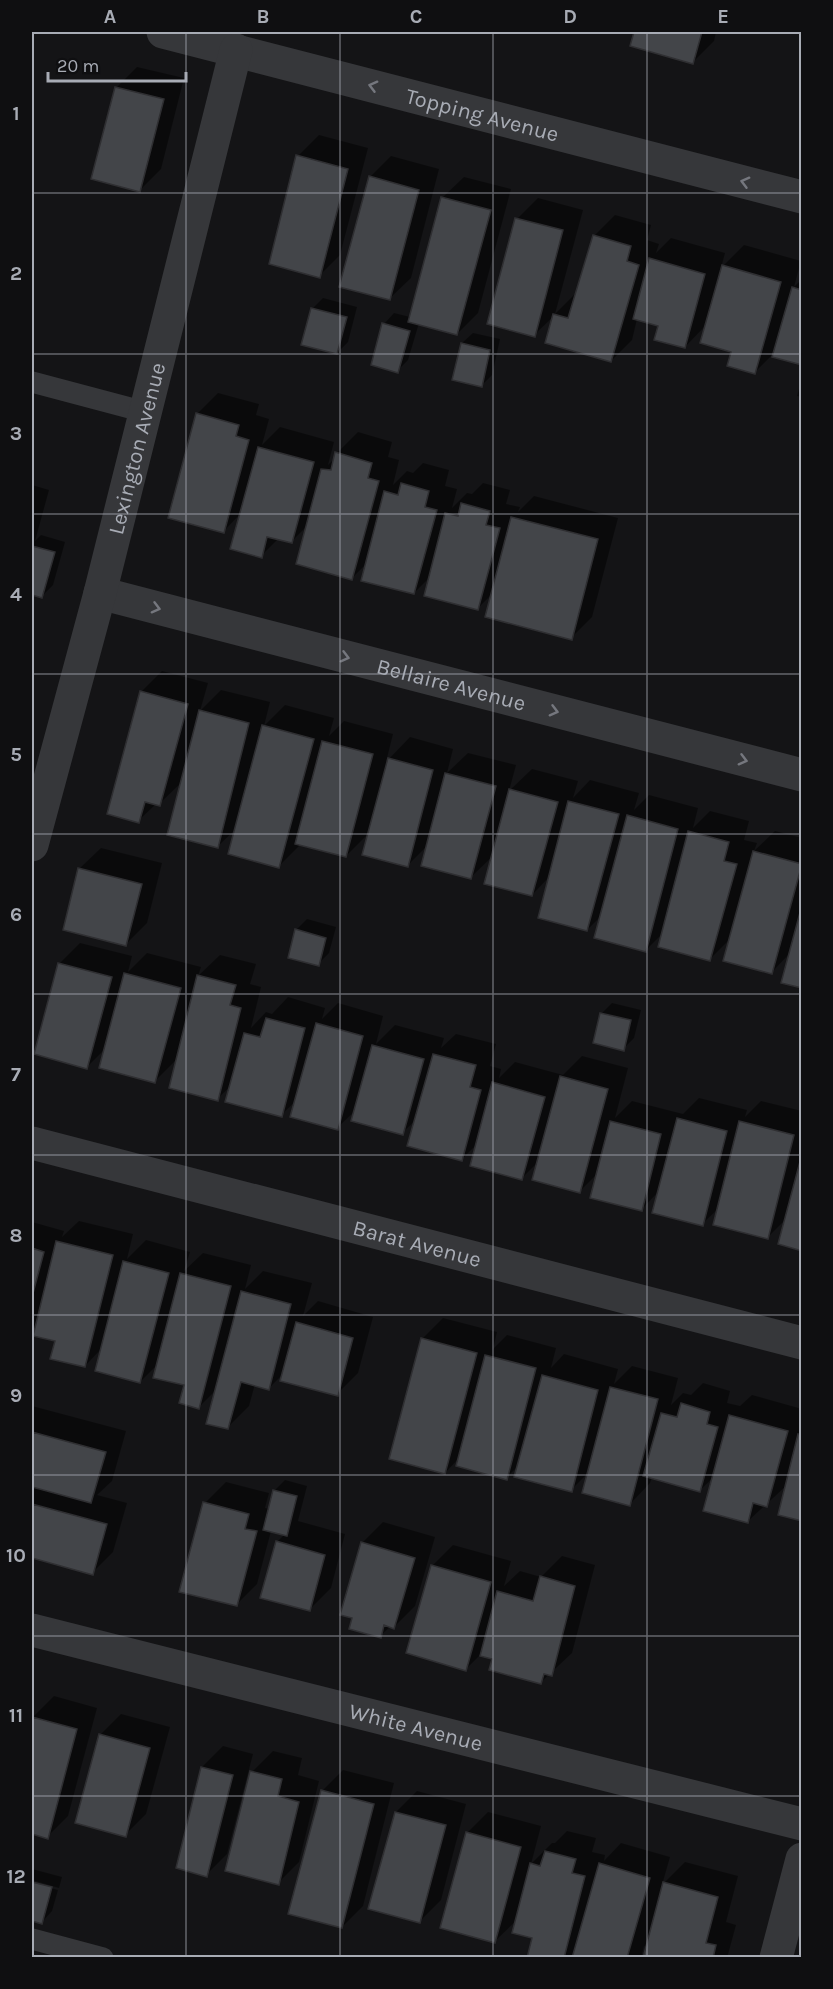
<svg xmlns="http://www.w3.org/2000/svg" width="833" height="1989" viewBox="0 0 833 1989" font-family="Karla,sans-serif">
  <rect width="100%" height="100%" fill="#141416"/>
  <path fill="#0007" d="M636,32H716L714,41L693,62L632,45Z
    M137,67L184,78L161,169L140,190L116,88Z
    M319,135L368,148L340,255L319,276L298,156Z
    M391,156L439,169L411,278L390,298L370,177Z
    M464,177L511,189L478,313L457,334L419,323L408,360L397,371L384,324L394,313L410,317L443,197Z
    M538,198L583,210L555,314L575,294H577L594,236L615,215L651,225L647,240L659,244L656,253L671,238L725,253L721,268L744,245L801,261L794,287L802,279V364L775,352L755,372L707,324L685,347L660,325L637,319L632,340L611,361L554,316L534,335L517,219Z
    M323,298L357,307L348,342L337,353L312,309Z
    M473,333L500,339L492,375L481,386L462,343Z
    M802,378V397L797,396Z
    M218,393L259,404L256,415L269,419L262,445L280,427L334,442L328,465L335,458L337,453L358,432L392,442L388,457L399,460L393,485L407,471L413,473L423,463L449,470L445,486L457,489L452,508L467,493L472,494L483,483L510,490L506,504L520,507L518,512L534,496L618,518L592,617L571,638L492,594L478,608L431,576L414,593L367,563L352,578L308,525L291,542L279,538L261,556L241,513L224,531L197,414Z
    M32,485L49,490L35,541L41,535L65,542L53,585L42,596L32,593Z
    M162,671L208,683L200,711L221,690L270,702L264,726L285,705L334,718L329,736L344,721L393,734L386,762L410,737L453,749L447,773L468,753L516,765L509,791L532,769L578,781L573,798L590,780L639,793L634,810L649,795L698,808L693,828L710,811L749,821L744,840L757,843L754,851L775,831L802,838V987L790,953L772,972L730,939L710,959L663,933L645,951L602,915L587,930L550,876L532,895L494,855L471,877L428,845L407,866L370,832L346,856L300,845L279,866L237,828L218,846L182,782L159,804H156L138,821L141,692Z
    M101,848L162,863L147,923L126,944L80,868Z
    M307,919L336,927L329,953L318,964L296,930Z
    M80,943L132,956L128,972L147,953L201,967L198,976L220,955L256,964L250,984L261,987L251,1028L266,1012L272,1014L288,997L325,1008L322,1019L338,1003L383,1016L376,1044L395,1025L444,1038L441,1048L456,1034L496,1044L490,1066L501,1069L499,1078L515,1062L563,1075L582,1056L628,1068L615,1118L632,1101L683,1114L699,1098L747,1110L745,1117L761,1101L802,1111V1249L786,1219L768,1237L719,1208L702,1224L659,1191L641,1210L598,1173L580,1191L539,1161L521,1179L478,1143L461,1160L417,1119L402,1133L355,1111L337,1128L297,1100L281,1115L232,1085L217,1099L178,1058L155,1081L105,1049L87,1067L59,964Z
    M612,1003L641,1010L634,1038L623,1049L601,1014Z
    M79,1221L133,1234L127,1259L146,1240L190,1252L184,1271L203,1253L251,1265L245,1289L263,1271L312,1283L303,1316L318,1301L373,1317L358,1373L337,1394L283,1374L269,1388L255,1384L249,1406L228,1427L216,1390L199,1407L186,1384L159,1363L140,1382L102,1348L85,1366L56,1340L37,1326L32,1331V1222L64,1231L62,1237Z
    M443,1318L497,1332L493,1349L507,1335L556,1348L551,1368L564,1354L618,1369L614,1384L632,1366L678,1378L671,1405L683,1393L691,1395L703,1383L730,1391L727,1403L740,1406L752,1395L802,1409V1520L787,1485L747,1522L714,1477L700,1490L652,1477L650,1483L630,1504L588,1473L571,1490L519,1465L506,1478L460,1457L445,1473L422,1339Z
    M32,1406L126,1431L112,1481L97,1495L127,1503L113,1552L92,1573L32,1557Z
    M285,1480L307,1486L298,1521L345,1534L331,1588L310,1609L277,1542L285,1534L271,1531L257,1584L236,1605L205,1503L226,1482L269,1493L265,1508L270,1509L274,1491Z
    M383,1522L435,1537L415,1606L394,1627L391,1626L380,1636L362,1543Z
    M453,1545L511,1561L504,1586L520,1571L541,1577L562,1556L595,1565L572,1653L541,1682L494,1658L481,1654L466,1669L432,1566Z
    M54,1696L97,1708L68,1816L47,1837L32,1833V1721L33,1717Z
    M121,1714L170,1727L146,1814L125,1835L100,1735Z
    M223,1746L253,1754L227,1854L206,1875L202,1767Z
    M273,1751L302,1758L298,1775L319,1781L299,1862L278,1883L252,1772Z
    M343,1770L394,1783L363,1906L342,1927L322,1791Z
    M417,1791L466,1804L441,1900L420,1921L396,1812Z
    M488,1812L541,1826L531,1864L552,1843H555L567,1831L596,1838L592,1852L605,1855L604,1861L621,1843L670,1857L662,1885L685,1862L738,1876L726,1922L736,1925L727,1958H644L647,1947L644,1946L641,1958H529L534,1937L517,1920L495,1941L467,1833Z
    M32,1869L62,1877L59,1888L32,1880Z
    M32,1883L58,1890L52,1911L42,1922L32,1919Z"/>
  <path fill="#434549" stroke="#2f2f32" stroke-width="1.5" d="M634,32H702L693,64L630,46Z
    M115,87L164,99L140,192L91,179Z
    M296,155L348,169L320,278L269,264Z
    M369,176L419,190L390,300L339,287Z
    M441,197L491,210L457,335L408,322Z
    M515,218L563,230L535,337L487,324Z
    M593,235L631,246L627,261L639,265L611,362L545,343L553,314L568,318Z
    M649,258L705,274L685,348L654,340L658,326L633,319Z
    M722,265L781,282L755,374L727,366L731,352L700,343Z
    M792,287L802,290V365L772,357Z
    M311,308L347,317L337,354L301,345Z
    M382,323L410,331L398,373L371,365Z
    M461,343L490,350L482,387L452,380Z
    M196,413L239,425L236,436L249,440L224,533L168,518Z
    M258,447L314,462L292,543L267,537L262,558L230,549Z
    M335,452L372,463L368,478L379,481L352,580L296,564L321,469L331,470Z
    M401,483L429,491L425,507L437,510L414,594L361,581L384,491L398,495Z
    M461,503L490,511L486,525L500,528L478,610L424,596L445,513L458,516Z
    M511,517L598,539L572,640L485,617Z
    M32,546L55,552L42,598L32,595Z
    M140,691L188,704L160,806L145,802L139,823L107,814Z
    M199,710L249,723L218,848L167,835Z
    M262,725L314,739L279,868L228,854Z
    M322,741L373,754L346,857L295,844Z
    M388,758L433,770L408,867L362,855Z
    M445,773L496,786L471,879L421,866Z
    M509,789L558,802L532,896L484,884Z
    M568,801L619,814L587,931L538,918Z
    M627,815L678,829L646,952L594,938Z
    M688,831L729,842L724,861L737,864L710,961L658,947Z
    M753,851L802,864L772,974L723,961Z
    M78,868L142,884L126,946L63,930Z
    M802,905V988L781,983Z
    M295,929L326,938L319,966L288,958Z
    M58,963L112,977L87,1069L34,1054Z
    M124,973L181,988L155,1083L99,1068Z
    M197,975L236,985L230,1005L241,1008L218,1101L169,1088Z
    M600,1013L631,1020L624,1051L593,1043Z
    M266,1018L305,1028L282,1117L225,1102L244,1033L260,1037Z
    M316,1023L363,1036L338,1130L290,1117Z
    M372,1045L424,1059L403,1135L351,1121Z
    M433,1054L476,1065L470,1087L481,1090L462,1161L407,1146Z
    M560,1076L608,1089L580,1193L532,1180Z
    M492,1082L545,1097L522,1180L470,1166Z
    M677,1118L727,1131L703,1226L652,1213Z
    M610,1121L661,1134L642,1211L590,1198Z
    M739,1121L794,1135L768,1239L713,1225Z
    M802,1154V1251L778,1244Z
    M56,1241L113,1255L85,1367L50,1359L55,1341L33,1336Z
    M32,1248L44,1252L32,1297Z
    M123,1261L169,1273L140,1383L95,1371Z
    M180,1273L231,1286L199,1409L179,1403L184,1385L153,1378Z
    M241,1291L291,1304L269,1390L241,1382L228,1429L206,1424Z
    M296,1322L353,1338L338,1396L280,1381Z
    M421,1338L477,1353L445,1474L389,1459Z
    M485,1355L536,1368L507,1480L456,1466Z
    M542,1375L598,1390L572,1492L514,1477Z
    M610,1387L658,1399L630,1506L582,1493Z
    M681,1403L710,1412L707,1424L718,1427L700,1492L643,1476L661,1413L677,1417Z
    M729,1415L788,1431L767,1507L753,1503L748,1523L703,1511Z
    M32,1432L106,1452L91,1503L32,1487Z
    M798,1434L802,1435V1521L778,1515Z
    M273,1490L297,1496L287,1536L263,1530Z
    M203,1502L249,1514L245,1529L257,1531L237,1606L179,1592Z
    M32,1504L107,1524L93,1575L32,1558Z
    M276,1541L325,1555L310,1611L260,1598Z
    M361,1542L415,1558L394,1629L384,1625L381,1638L349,1629L352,1618L340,1615Z
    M431,1565L491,1582L466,1671L406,1653Z
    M540,1576L575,1586L552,1676L544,1674L541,1684L489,1670L492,1659L480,1656L497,1591L533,1601Z
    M32,1717L77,1729L48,1839L32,1834Z
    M99,1734L150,1748L126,1837L75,1823Z
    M201,1767L233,1775L207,1877L176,1868Z
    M250,1771L282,1779L278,1796L299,1802L279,1885L225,1871Z
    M321,1790L374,1804L342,1928L288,1914Z
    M395,1812L446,1825L420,1923L368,1909Z
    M466,1832L521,1847L495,1943L440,1928Z
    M545,1851L576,1859L572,1873L585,1876L564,1958H527L532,1938L512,1933L530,1863L540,1866Z
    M599,1863L650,1878L627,1958H572Z
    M32,1882L52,1887L42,1924L32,1921Z
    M663,1882L718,1897L706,1943L716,1945L713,1958H643Z"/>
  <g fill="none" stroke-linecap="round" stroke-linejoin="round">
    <path stroke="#36373a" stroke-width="21" d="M32,382L145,412
      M32,1939L103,1958"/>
    <g stroke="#36373a" stroke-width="33">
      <path id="s1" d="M163,32L802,197"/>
      <path id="s2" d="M100,593L802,775"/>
      <path id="s3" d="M32,845L100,593L236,50"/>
      <path id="s4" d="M32,1143L802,1343"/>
      <path id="s5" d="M32,1630L802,1824"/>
      <path d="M776,1958L802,1859"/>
    </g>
  </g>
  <defs><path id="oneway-chevron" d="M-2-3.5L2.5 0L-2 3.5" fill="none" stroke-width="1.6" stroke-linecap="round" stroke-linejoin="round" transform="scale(1.5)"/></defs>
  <g stroke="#75777e">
    <use href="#oneway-chevron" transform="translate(373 86) rotate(-165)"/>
    <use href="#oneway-chevron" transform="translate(745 182) rotate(-165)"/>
    <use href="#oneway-chevron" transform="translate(156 608) rotate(15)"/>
    <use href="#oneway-chevron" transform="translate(345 657) rotate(15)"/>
    <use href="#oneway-chevron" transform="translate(554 711) rotate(15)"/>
    <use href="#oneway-chevron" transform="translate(743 760) rotate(15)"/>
  </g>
  <path fill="none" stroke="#a8acb5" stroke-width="1.5" stroke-opacity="0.55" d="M186,32V1958M340,32V1958M493,32V1958M647,32V1958M32,193H802M32,354H802M32,514H802M32,674H802M32,834H802M32,994H802M32,1155H802M32,1315H802M32,1475H802M32,1636H802M32,1796H802"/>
  <g text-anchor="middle" stroke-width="5" stroke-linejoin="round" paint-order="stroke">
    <g font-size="22" fill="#a8acb5" stroke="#0f0f11">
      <text dy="8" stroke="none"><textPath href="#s1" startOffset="330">Topping Avenue</textPath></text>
      <text dy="8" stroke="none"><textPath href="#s3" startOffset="410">Lexington Avenue</textPath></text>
      <text dy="8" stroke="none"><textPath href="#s2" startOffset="363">Bellaire Avenue</textPath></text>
      <text dy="8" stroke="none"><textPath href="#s4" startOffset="398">Barat Avenue</textPath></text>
      <text dy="8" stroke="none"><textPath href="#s5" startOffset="396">White Avenue</textPath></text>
    </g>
  </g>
  <rect width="833" height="1989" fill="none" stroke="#0f0f11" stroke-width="66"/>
  <path d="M48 72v9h138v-9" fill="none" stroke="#a8acb5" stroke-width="3"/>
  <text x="57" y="72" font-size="18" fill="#a8acb5" stroke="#0f0f11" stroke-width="4.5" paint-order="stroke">20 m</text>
  <rect x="33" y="33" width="767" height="1923" fill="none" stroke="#a8acb5" stroke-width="2"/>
  <g font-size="20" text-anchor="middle" font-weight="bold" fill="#a8acb5">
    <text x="110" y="23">A</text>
    <text x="263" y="23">B</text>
    <text x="416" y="23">C</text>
    <text x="570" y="23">D</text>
    <text x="723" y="23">E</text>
    <text x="16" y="120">1</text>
    <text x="16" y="280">2</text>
    <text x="16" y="440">3</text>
    <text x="16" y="601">4</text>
    <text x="16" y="761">5</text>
    <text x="16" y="921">6</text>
    <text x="16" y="1081">7</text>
    <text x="16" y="1242">8</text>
    <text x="16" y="1402">9</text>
    <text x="16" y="1562">10</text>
    <text x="16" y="1722">11</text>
    <text x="16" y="1883">12</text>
  </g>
</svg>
